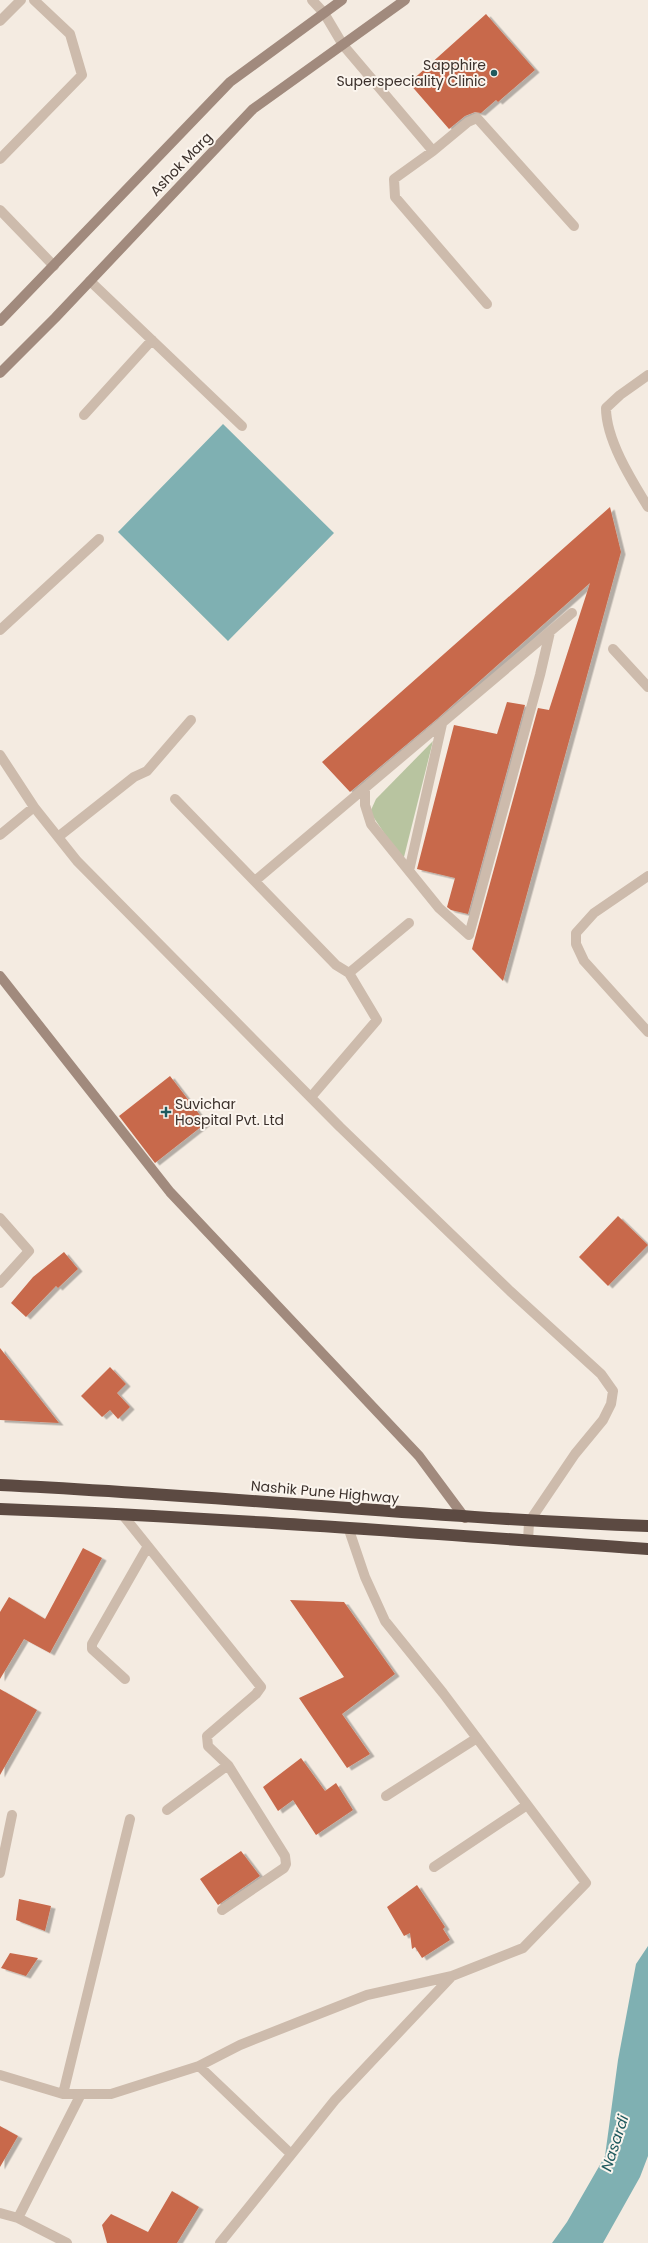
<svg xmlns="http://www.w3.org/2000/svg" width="648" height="2243" viewBox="0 0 648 2243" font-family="Poppins,sans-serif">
  <defs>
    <filter id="shadow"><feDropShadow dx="4.5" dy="2.5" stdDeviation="0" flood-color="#0004"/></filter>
  </defs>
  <rect width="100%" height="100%" fill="#f4ebe1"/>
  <path fill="#b8c4a0" d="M433,741L403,861L372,815L371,810L376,799Z"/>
  <path fill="#7fb0b2" d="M223,424L334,533L228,641L118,532Z
    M648,1946V2156L640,2177L603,2243H552L567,2222L605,2156L618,2060L636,1964Z"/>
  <path fill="#c8694b" filter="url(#shadow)" d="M486,14L535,70L498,102L496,100L481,113L475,112L465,116L449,129L409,83Z
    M610,507L621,552L503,981L472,949L538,708L549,710L590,583L437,719L350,792L322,762Z
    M507,702L525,705L468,914L451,910L447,907L455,878L417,869L454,725L497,734Z
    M170,1076L206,1123L155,1163L119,1116Z
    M618,1216L648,1245L608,1286L579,1257Z
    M64,1252L78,1269L58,1288L56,1286L26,1317L11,1303L33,1277Z
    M0,1348L59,1423L0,1420Z
    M110,1367L126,1384L117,1393L130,1407L118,1419L110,1410L102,1417L81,1396Z
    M83,1548L102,1558L50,1653L24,1639L0,1679V1612L9,1597L45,1619Z
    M290,1600L344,1602L395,1674L342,1714L370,1754L347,1768L299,1698L344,1677Z
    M0,1689L37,1710L0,1775Z
    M301,1758L325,1791L336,1783L353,1810L316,1835L293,1800L278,1811L263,1787Z
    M241,1851L260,1876L218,1905L200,1879Z
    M417,1885L445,1927L443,1929L450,1940L422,1958L415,1947L412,1949L410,1933L404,1936L387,1907Z
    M19,1899L51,1906L45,1931L16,1920Z
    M10,1953L38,1958L26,1976L1,1968Z
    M0,2126L18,2136L0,2167Z
    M172,2191L199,2207L177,2243H107L102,2225L111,2214L148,2232Z"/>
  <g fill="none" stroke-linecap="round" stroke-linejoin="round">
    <path stroke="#cdbbac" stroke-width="10" d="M312,0L324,13L343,45L433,151
      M0,21L21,0
      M0,159L82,75L70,34L34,0
      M0,210L54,266
      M90,281L242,426
      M487,304L395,197L394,179L433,151L468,122L477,118L574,226
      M648,375L620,395L606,408C606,440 632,481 648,507
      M84,415L152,340
      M0,630L99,539
      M613,649L648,687
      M0,755L34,807
      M365,788V805L371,824L439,908L469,935L540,675L550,632
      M175,799L336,965L349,973L377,1020L311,1097
      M0,835L34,807L77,861L340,1127L510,1291L601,1374L613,1391L611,1404L603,1420L575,1454L529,1522L528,1541
      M58,837L134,777L147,771L191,720
      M409,871L442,724
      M648,876L594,913L576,933V944L584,961L648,1032
      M256,880L572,613
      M349,973L409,923
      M0,1218L29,1251L0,1283
      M122,1514L261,1687L256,1694L207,1736L208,1746L228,1765L285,1856L286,1864L284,1868L222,1910
      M125,1679L92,1649V1644L148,1546
      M386,1796L477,1738
      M167,1810L228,1765
      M434,1867L527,1805
      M0,1873L12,1815
      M199,2066L291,2154
      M0,2075L63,2094H111L199,2066L240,2045L367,1995L452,1976L523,1948L586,1883L443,1693L385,1621L365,1577L348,1527
      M63,2094L130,1819
      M0,2213L18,2218
      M67,2243L18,2218L81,2094
      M220,2243L335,2100L452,1976"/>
    <path stroke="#a18a7d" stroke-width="10" d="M0,321L230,82L342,0
      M0,373L55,318L253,109L405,0
      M0,976L170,1192L419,1456L465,1518"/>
    <path stroke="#5c4a42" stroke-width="12" d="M0,1485C216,1495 432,1518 648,1526
      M0,1509C216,1517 432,1534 648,1549"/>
  </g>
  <g fill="#1f5a5e" stroke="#fbf5ee" stroke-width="1.5">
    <circle cx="494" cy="73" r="4"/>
    <path d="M164 1106h4v4h4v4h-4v4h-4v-4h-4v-4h4z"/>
  </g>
  <g text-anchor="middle" stroke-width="4" stroke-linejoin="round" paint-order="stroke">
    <g font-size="14" fill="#3b302b" stroke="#fbf5ee" text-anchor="end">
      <text x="486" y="70">Sapphire<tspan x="486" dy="16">Superspeciality Clinic</tspan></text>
      <text x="175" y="1109" text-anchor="start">Suvichar<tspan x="175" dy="16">Hospital Pvt. Ltd</tspan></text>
    </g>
    <g font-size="14" fill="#3b302b" stroke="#fbf5ee">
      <text transform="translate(181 164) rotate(-46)" y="5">Ashok Marg</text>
      <text transform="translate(325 1492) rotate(5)" y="5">Nashik Pune Highway</text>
    </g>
    <g font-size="15" font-style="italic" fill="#1f5a5e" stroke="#fbf5ee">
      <text transform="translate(615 2143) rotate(-72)" y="5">Nasardi</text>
    </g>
  </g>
</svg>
